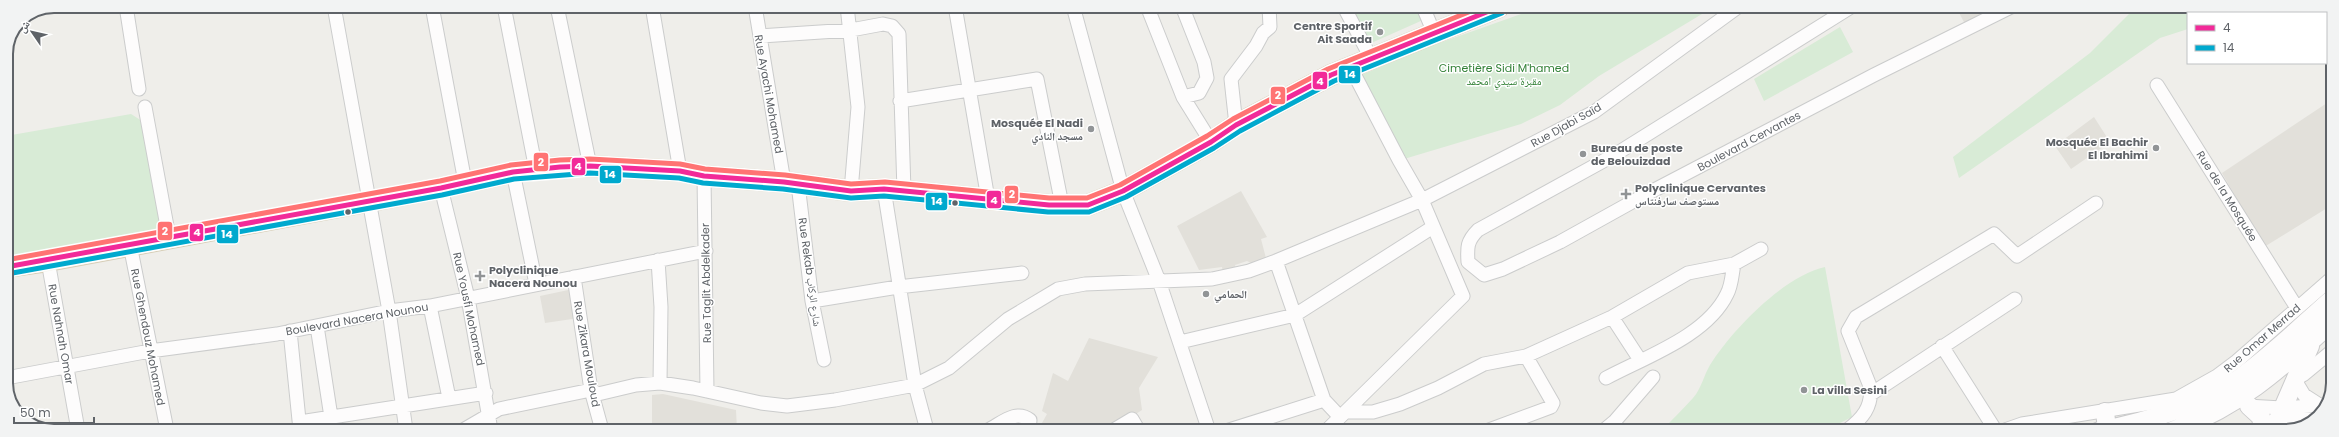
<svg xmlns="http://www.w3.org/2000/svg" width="2339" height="437" viewBox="0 0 2339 437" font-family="Poppins,'Noto Naskh Arabic',sans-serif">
  <rect width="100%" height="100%" fill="#efeeea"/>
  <path fill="#e2e0da" d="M1956,7H1997L1965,24Z
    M2333,99L2332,205L2264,247L2222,173Z
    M2094,117L2110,142L2071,169L2055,146Z
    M1241,191L1267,237L1261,239L1267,262L1251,266V263L1247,261L1235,265L1236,270L1223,273L1222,267L1199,270L1177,226Z
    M573,289L579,318L545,323L540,296Z
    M1089,338L1158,357L1139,388L1142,410L1110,431H1051L1042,423L1047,414L1042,411L1053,373L1068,381Z
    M663,394L736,410L737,430H652V395Z"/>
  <path fill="#d8ebd6" d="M1352,7H1416L1423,20L1369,44Z
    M1541,7H1705L1707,11L1599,76L1560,105L1521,124L1404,159L1359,76L1428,47Z
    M2136,7H2226L2220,13H2188V29L2160,38L1959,178L1953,157L2090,53Z
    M1840,27L1853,52L1764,101L1754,79Z
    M131,114L142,121L162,226L160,231L6,257V136Z
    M1825,267L1852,417L1824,431L1788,429L1661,431C1672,420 1683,409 1693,398C1701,389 1704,375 1710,365C1732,330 1784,276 1825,267Z"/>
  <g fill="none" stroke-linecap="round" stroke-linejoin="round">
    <defs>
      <path id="street" d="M126,6L139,89
        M334,6L389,311L406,430
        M432,6L465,182
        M504,6L536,170
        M557,6L590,166
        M652,6L680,171
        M755,6L784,182
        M847,6L858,107L851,191
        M955,6L988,199
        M1073,6L1123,191L1159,281L1209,431
        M1147,6L1183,97L1211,142
        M1182,6L1204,62L1207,78L1199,93L1183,97
        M1344,7L1371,58
        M1423,7L1434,33
        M1851,7L1616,154L1478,230C1467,241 1467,247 1468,262L1484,275L1503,269L1560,242L1641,197L1874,75L2011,7
        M760,36L851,30L883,24L892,26L899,34L904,191
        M2157,85L2297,308
        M900,101L1037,79L1062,205
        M145,107L169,237
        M1236,125L1231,79L1256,46L1263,33L1270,27L1269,6
        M513,172L536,284
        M704,176L707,391
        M798,184L812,301L824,360
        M441,188L468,298L491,430
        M884,189L915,385L927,430
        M130,245L167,430
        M658,260L661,307L660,383
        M48,261L78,430
        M1276,261L1324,400L1340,417
        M574,277L591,390L602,430
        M812,301L898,287L1022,273
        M430,306L449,398
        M1612,317L1640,360
        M317,326L331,417
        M290,331L300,430
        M1180,342L1295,315L1433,227
        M1942,346L1996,431
        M1526,356L1612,317L1688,273L1734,264L1761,249
        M2303,375L2332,351
        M6,378L150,351L277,334L389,311L430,306L706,251
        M1606,378C1645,357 1707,336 1727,294C1732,285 1732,273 1734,264
        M2295,380L2304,395L2318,404
        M1871,394L2015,299
        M2247,406L2282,408L2325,405
        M1345,412H1373L1400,404L1438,388L1484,364L1526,356L1553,403L1551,407L1486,431
        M300,422L486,393
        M463,430L499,409L591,390L598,394L636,385L660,383L693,388L761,403L787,406L835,400L915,385L949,368L1008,319L1058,289L1085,284L1212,279L1249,271L1276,261L1422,200L1594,112L1738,7
        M988,430C1002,423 1016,409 1030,420L1029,431
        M2274,430L2309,408
        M1112,431L1132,419L1139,431
        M1226,431L1324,400
        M1326,431L1463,296L1422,200L1399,160L1351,68
        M1603,431L1615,421L1653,377
        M1846,431C1862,419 1873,407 1870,386L1848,331L1856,317L1994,234L2017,256L2096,203
        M2002,431L2022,424L2176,399L2217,376L2237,361L2332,278"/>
      <path id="secondary" d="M2249,406L2261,417L2263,431
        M2105,412L2107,429
        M2099,431C2145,422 2194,408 2234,382C2269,358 2300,327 2332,299
        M2172,431C2239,407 2281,368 2332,322
        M2273,431L2310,346"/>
      <path id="primary" d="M6,267L48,261L441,188L513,172L560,167L590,166L680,171L704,176L784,182L851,191L884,189L1049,205H1088L1123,191L1211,142L1236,125L1331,75L1499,7"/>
    </defs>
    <use href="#street" stroke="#cbcccc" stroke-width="15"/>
    <use href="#secondary" stroke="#cacacb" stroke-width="20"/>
    <use href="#primary" stroke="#d7ceb8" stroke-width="22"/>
    <use href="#street" stroke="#fdfcfc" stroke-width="13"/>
    <use href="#secondary" stroke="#fdfcfc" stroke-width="18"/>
    <use href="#primary" stroke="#f4f2e9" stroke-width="20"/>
    <defs>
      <path id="bus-1" d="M6,267L441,188L513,172L560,167L590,166L680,171L704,176L784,182L851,191L884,189L1049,205H1088L1123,191L1211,142L1236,125L1331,75L1499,7"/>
      <path id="bus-2" d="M7,274L442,195L514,179L590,173L679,178L703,183L783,189L851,198L884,196L1048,212H1089L1126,197L1214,148L1240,131L1334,81L1502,13"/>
      <path id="bus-3" d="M6,260L440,181L511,165L560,160L590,159L680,164L705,169L785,175L851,184L885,182L1049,198H1087L1120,185L1207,136L1233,119L1328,69L1481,7"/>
    </defs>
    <use href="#bus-1" stroke="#fff" stroke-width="8"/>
    <use href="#bus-2" stroke="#fff" stroke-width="8"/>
    <use href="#bus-3" stroke="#fff" stroke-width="8"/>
    <use href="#bus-1" stroke="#f22a99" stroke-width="5"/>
    <use href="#bus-2" stroke="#00a9ce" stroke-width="5"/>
    <use href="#bus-3" stroke="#ff7373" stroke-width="5"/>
  </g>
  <g fill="#919496" stroke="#fff" stroke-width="1.5">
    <circle cx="1380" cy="32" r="4"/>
    <circle cx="1091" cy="129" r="4"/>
    <circle cx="2156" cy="148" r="4"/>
    <circle cx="1583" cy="154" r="4"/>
    <path d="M1624 188h4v4h4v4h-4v4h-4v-4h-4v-4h4z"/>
    <path d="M478 270h4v4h4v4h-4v4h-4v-4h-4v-4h4z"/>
    <circle cx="1206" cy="294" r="4"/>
    <circle cx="1804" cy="390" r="4"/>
  </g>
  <g fill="#5f6368" stroke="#fff" stroke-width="1.5">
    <circle cx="955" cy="203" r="3.5"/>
    <circle cx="348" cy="212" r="3.5"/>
  </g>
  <g text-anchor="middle" stroke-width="3" stroke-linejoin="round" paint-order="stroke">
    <g font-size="11" font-weight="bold" fill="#5f6368" stroke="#fff" text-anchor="start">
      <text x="1372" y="30" text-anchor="end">Centre Sportif<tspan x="1372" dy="13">Ait Saada</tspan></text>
      <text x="1083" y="127" text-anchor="end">Mosquée El Nadi<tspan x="1083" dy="13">مسجد النادي</tspan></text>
      <text x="2148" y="146" text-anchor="end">Mosquée El Bachir<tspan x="2148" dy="13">El Ibrahimi</tspan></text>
      <text x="1591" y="152">Bureau de poste<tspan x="1591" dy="13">de Belouizdad</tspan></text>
      <text x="1635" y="192">Polyclinique Cervantes<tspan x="1635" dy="13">مستوصف سارفنتاس</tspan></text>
      <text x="489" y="274">Polyclinique<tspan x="489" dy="13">Nacera Nounou</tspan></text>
      <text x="1214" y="298">الحمامي</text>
      <text x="1812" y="394">La villa Sesini</text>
    </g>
    <g font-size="11" fill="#348238" stroke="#fff">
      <text x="1504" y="72">Cimetière Sidi M'hamed<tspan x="1504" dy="13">مقبرة سيدي امحمد</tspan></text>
    </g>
    <g font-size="11" fill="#5f6368" stroke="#fff">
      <text transform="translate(769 94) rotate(80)" y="4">Rue Ayachi Mohamed</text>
      <text transform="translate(1566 125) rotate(-29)" y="4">Rue Djabi Saïd</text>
      <text transform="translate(1749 141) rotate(-28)" y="4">Boulevard Cervantes</text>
      <text transform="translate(2227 196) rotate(58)" y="4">Rue de la Mosquée</text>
      <text transform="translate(810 272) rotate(82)" y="4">Rue Rekab شارع الركاب</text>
      <text transform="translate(706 283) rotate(-91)" y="4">Rue Taglit Abdelkader</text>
      <text transform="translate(469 309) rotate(78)" y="4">Rue Yousfi Mohamed</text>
      <text transform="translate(357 319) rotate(-10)" y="4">Boulevard Nacera Nounou</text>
      <text transform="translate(61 334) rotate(80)" y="4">Rue Nahnah Omar</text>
      <text transform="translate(148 337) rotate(79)" y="4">Rue Ghendouz Mohamed</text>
      <text transform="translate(2262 338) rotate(-41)" y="4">Rue Omar Merrad</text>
      <text transform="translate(587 354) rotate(80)" y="4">Rue Zikara Mouloud</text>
    </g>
  </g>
  <path d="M0 0H2339V437H0ZM54 13H2285A41 41 0 0 1 2326 54V383A41 41 0 0 1 2285 424H54A41 41 0 0 1 13 383V54A41 41 0 0 1 54 13Z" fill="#f2f3f3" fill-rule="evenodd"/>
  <path fill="none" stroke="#5f6368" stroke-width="2" d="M54 13H2285A41 41 0 0 1 2326 54V383A41 41 0 0 1 2285 424H54A41 41 0 0 1 13 383V54A41 41 0 0 1 54 13Z"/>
  <g stroke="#fff" stroke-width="1.5">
    <rect x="1338" y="65" width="23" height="19" rx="4" fill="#00a9ce"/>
    <rect x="1312" y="71" width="16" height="19" rx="4" fill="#f22a99"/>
    <rect x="1270" y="86" width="16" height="19" rx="4" fill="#ff7373"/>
    <rect x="533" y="152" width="16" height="20" rx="4" fill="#ff7373"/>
    <rect x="571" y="157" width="15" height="19" rx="4" fill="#f22a99"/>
    <rect x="599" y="165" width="23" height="19" rx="4" fill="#00a9ce"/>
    <rect x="1004" y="185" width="15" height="19" rx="4" fill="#ff7373"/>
    <rect x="986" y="190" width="16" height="19" rx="4" fill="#f22a99"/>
    <rect x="925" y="192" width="23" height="19" rx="4" fill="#00a9ce"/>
    <rect x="157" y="221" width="16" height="20" rx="4" fill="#ff7373"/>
    <rect x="189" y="223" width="15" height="19" rx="4" fill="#f22a99"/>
    <rect x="216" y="224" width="23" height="20" rx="4" fill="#00a9ce"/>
  </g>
  <g font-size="11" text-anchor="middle" font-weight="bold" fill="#fff">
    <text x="1350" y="78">14</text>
    <text x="1320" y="85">4</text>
    <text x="1278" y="99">2</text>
    <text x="541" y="166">2</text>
    <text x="578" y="170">4</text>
    <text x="610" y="178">14</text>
    <text x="1012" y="198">2</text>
    <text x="994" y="204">4</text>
    <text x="937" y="205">14</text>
    <text x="165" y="235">2</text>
    <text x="197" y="236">4</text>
    <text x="227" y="238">14</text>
  </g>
  <rect x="2187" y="12" width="140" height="52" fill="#ffffff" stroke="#bfc1c3"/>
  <rect x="2195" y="25" width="20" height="6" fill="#f22a99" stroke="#bfc1c3"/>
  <text x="2223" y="32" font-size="12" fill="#5f6368">4</text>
  <rect x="2195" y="45" width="20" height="6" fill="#00a9ce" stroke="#bfc1c3"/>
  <text x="2223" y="52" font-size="12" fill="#5f6368">14</text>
  <g transform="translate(32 32) rotate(304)" stroke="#ffffff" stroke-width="3" paint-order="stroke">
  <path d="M0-3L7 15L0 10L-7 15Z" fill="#5f6368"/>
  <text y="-6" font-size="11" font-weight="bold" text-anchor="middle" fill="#5f6368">ش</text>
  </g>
  <path d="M14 417v6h80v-6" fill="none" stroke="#5f6368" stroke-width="2"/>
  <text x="20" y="417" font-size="12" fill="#5f6368" stroke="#ffffff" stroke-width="3" paint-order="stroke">50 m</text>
</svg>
